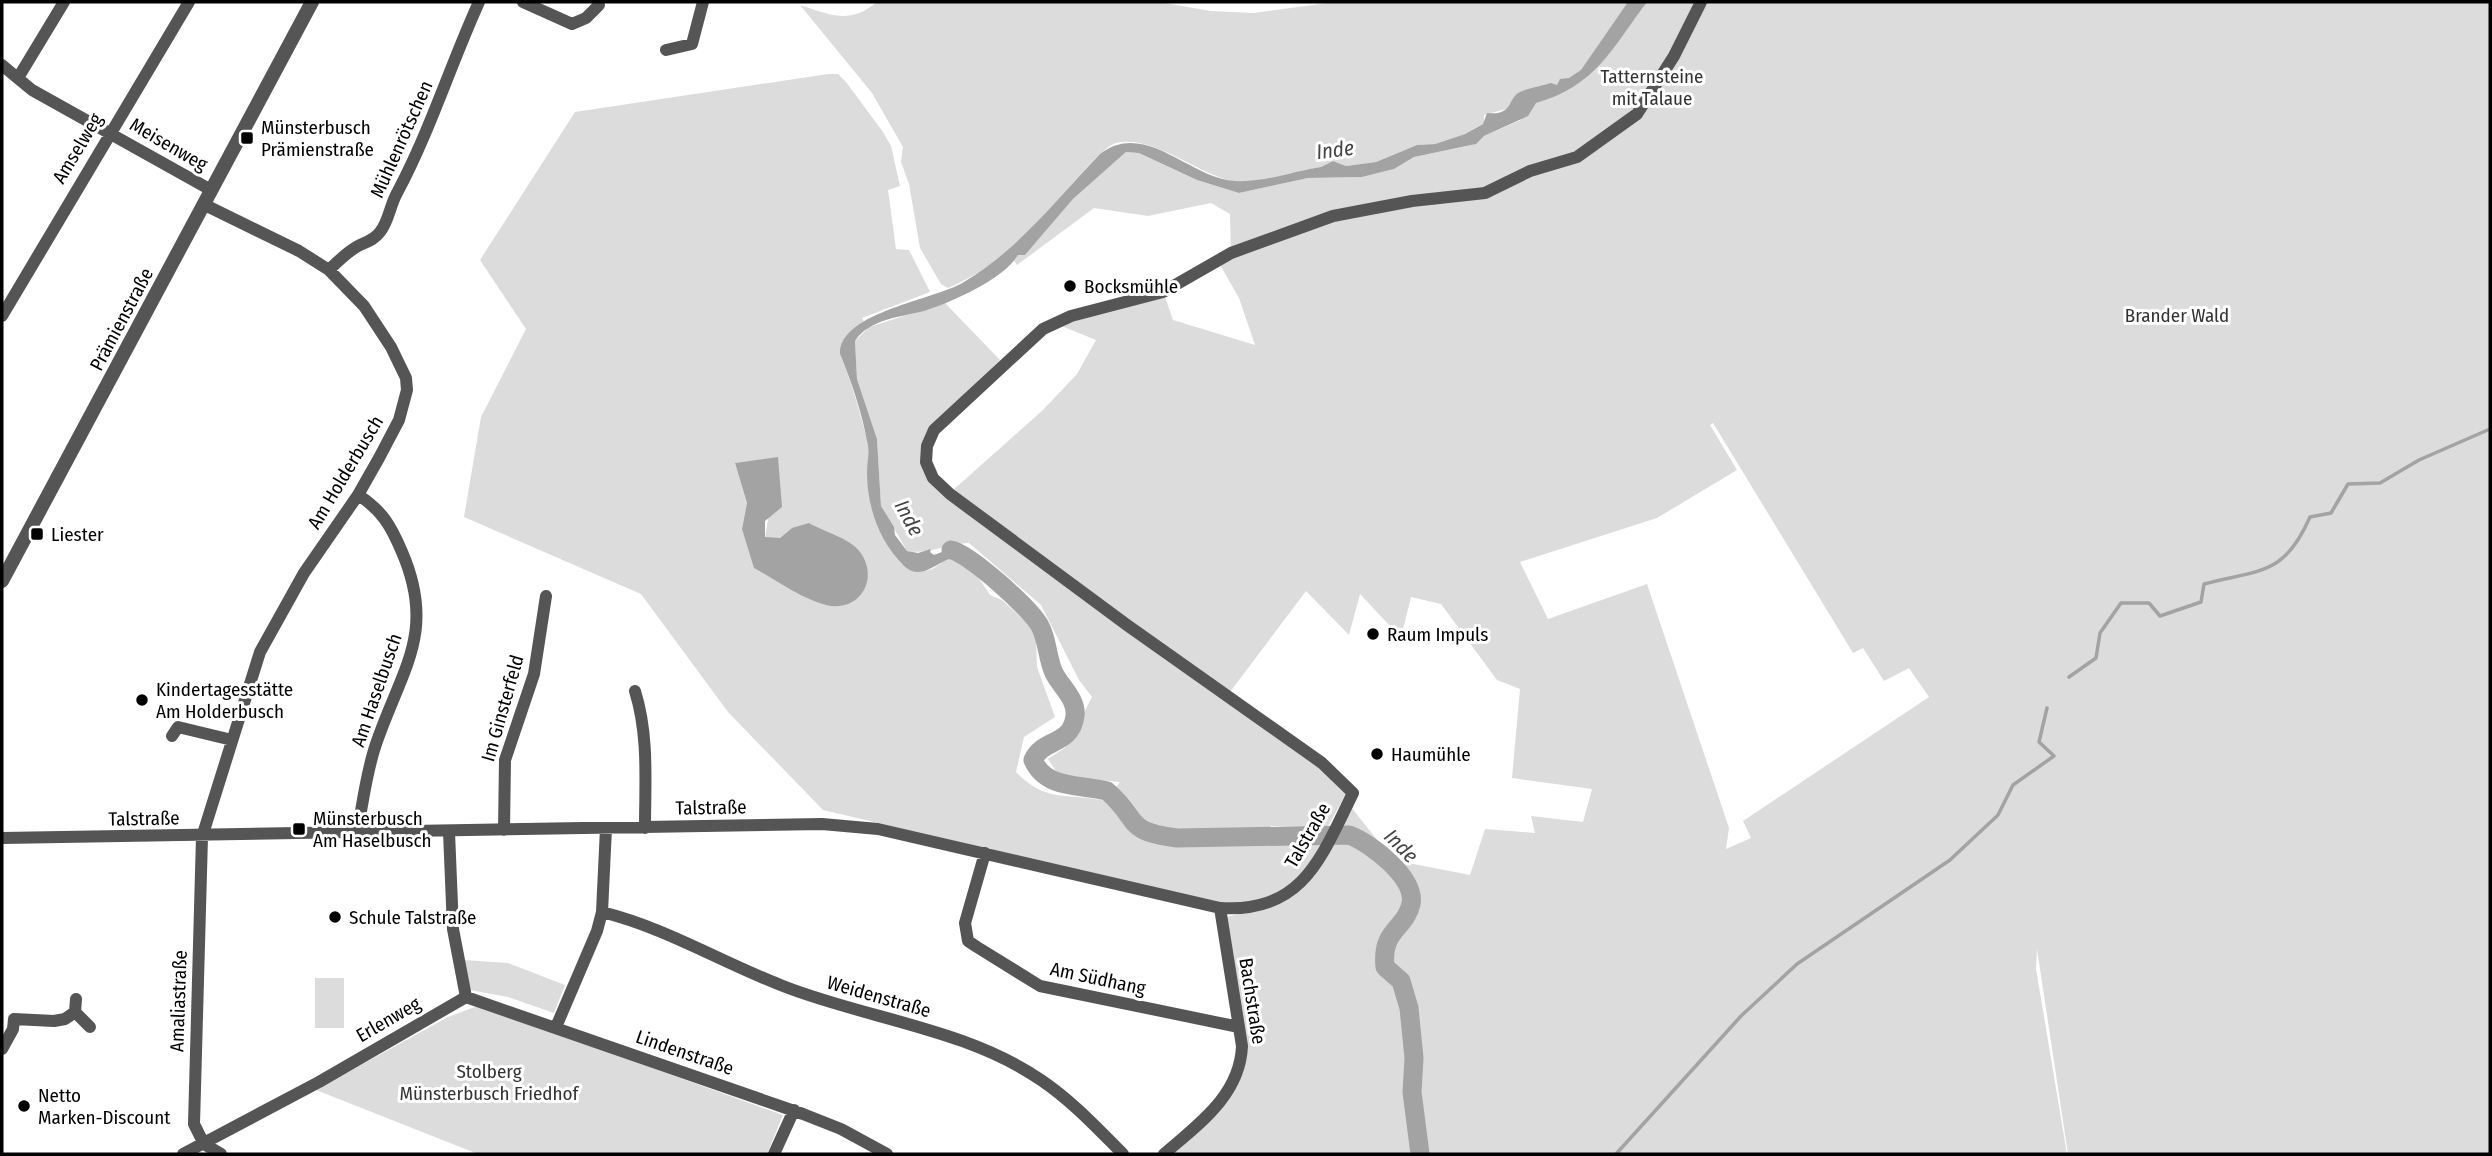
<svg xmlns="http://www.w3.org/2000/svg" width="2492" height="1156" viewBox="0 0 2492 1156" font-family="'Fira Sans Condensed',sans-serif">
  <rect width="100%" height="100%" fill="#fff"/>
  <path fill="#dcdcdc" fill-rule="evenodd" d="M877,2H1159L1211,11L1254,13L1335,2H2490V1154H2068L2037,949L2036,969L2067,1154H1170C1200,1128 1236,1101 1245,1061L1227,917L1286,900L1351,807L1393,860L1470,875L1485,829L1535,833L1531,816L1583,822L1592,789L1512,778L1520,689L1497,680L1441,604L1411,597L1403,629L1391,627L1360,594L1349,635L1306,591L1230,692L952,491L1043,410L1077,374L1096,340L1059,325L1164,294L1173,320L1255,345L1239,298L1219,263L1231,256L1230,214L1211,203L1148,216L1094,208L1017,265L1014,261L1018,255H1025L1073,199L1126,152L1139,153L1197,180L1239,193L1308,178L1362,177L1394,169L1414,157L1472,145L1484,136L1521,120L1529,91L1518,94L1506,109L1484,115V123L1465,134L1435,144L1417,145L1376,162L1346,166L1333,161L1321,167C1294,171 1259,186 1232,181C1196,173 1152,134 1116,143C1101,147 1064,194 1053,208C1025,242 988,271 948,288L941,284L920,248L909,184L901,162L903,147L872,93L800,5C831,15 849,25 877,2ZM1713,423L1853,653L1863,648L1884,681L1909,668L1929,697L1743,821L1751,838L1726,849L1729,828L1647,584L1548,619L1520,562L1657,518L1737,470L1710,425Z
    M828,74H838L846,82L883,132L891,146L900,186L888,190L896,249L909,250L930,292L862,318L864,321L849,333L840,354C851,380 859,409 866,436C871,453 866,469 868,485C873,522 901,605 948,557L967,560L990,595L1002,600L1030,626L1036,637L1037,667L1055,717L1024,737L1016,772C1047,804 1066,792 1106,801L1120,782L1059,776L1048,759L1066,747L1092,697L1079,680L1041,605L969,543C948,544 926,555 907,551L881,506L877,439L857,379L855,341L869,327L945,303L1000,360L931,430V479L1327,773L1347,792L1327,828L1270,826L1268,839L1323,843L1310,868L1269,900L1219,903L823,810L728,712L641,594L464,517L481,417L526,329L480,260L575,112ZM778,458L765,538H780L792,528L828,534L847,541L825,605L742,529L747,503L735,463Z
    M464,960L508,963L565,985L554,1013L508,997L470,990Z
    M315,978H344V1028H315Z
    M475,1007L505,1011L619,1056L783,1115L767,1154H478L316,1090L448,1017Z"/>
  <path fill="#a3a3a3" d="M1628,2H1647C1612,48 1596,86 1536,103L1528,116L1484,136L1476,144L1414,157L1394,169L1362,177L1308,178L1239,193L1197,180L1139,153L1126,152L1073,199L1025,255H1018C1004,279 950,303 924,311C901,317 869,319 855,341L857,379L877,439L881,506L894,527L895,535L907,551L918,553L931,549L930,552L934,555L960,545L980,557L971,563C947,542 928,588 904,566C880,543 867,507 867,473C867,462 870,452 867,441C862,413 851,380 840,354C839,312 935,300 964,282C1018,250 1056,200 1100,154C1145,119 1189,178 1235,181C1263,183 1294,171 1321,167L1333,161L1346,166L1376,162L1417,145L1435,144L1465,134L1483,124L1487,113C1512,116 1508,100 1518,93C1527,88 1542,86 1551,83L1557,85L1560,79L1569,78L1581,70Z
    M778,457L782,507L765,521V537L780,538L792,528L809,523C824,532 850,538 860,552C880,579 859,613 826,605C802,599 776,580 754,568L742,529L747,503L735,463Z"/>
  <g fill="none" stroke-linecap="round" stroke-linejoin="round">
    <path stroke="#a3a3a3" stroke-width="3.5" d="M2069,677L2096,658L2100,633L2121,603H2149L2160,616L2201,602L2204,584C2261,569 2284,576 2310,517L2331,513L2348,484L2380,483L2419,460L2490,429
      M1616,1154L1741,1016L1797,964L1950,860L1998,815L2013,785L2054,756L2039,742L2047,708"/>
    <path stroke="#a3a3a3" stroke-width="19" d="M951,550C969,553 1031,609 1040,626C1048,641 1047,658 1054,673C1061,687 1077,699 1075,716C1071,746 1043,738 1033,760C1046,790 1081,784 1107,791C1141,820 1122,831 1177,838L1349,835C1371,843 1416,878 1411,904C1405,930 1381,929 1385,967L1401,981L1409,1008L1414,1058L1412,1092L1420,1154"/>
    <path stroke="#555" stroke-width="12" d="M523,2L572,24L586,18L599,5
      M666,50L692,44L703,2
      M2,65L32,90L211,190
      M18,78L64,2
      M203,204L299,251L329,270L364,306L391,347L406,378L407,390L399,420L379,458L358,495L304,573L260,652L202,837L194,1124L204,1144L221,1154
      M329,270C338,261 347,252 358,246C366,242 374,240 380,232C389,221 390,205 397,193C430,131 450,66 479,2
      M2,316L189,2
      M635,691C649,736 645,782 645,828
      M172,736L178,727L232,740
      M504,830L505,760L534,674L546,596
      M357,833C363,803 366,773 376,744C401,670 437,633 402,552C391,526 382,510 358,495
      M2,838L822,824L878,829L1220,908C1303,913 1321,858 1353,793L1322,763L1127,625L950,494L933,478L926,462L927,446L934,430L1043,329L1071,316L1163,292L1231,253L1333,216L1412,201L1485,193L1530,171L1577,157L1637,114L1674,56L1701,2
      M985,853L965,923L968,941L977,947L1040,986L1239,1027
      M602,912C666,928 721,962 783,986C867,1019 965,1028 1041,1080C1072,1101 1097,1128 1123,1154
      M466,997L803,1114L841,1129L887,1154
      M75,1012L90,1027
      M556,1027L597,931L602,912L606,828
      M2,1049L13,1029L14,1019L54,1021L65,1019L75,1012L76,999
      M183,1154L319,1082L466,997L453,929L449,832
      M774,1154L794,1110
      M1164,1154C1199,1124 1240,1095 1242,1046L1220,908"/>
    <path stroke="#555" stroke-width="14" d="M2,581L312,2"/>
  </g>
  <g fill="#000" stroke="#fff" stroke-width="2.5">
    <rect x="240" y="131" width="14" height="14" rx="3.5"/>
    <circle cx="1070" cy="286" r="7"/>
    <rect x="30" y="527" width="14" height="14" rx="3.5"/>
    <circle cx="1373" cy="634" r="7"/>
    <circle cx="142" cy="700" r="7"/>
    <circle cx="1377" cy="754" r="7"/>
    <rect x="292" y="822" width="14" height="14" rx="3.5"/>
    <circle cx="335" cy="917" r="7"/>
    <circle cx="24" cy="1106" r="7"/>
  </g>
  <g text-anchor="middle" stroke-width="6" stroke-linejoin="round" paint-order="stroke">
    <g font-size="19" fill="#333" stroke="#fff">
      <text x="1652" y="83">Tatternsteine<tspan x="1652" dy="22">mit Talaue</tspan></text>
      <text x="2177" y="322">Brander Wald</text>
      <text x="489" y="1078">Stolberg<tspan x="489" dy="22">Münsterbusch Friedhof</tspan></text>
    </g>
    <g font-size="19" fill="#000" stroke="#fff" text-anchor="start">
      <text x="261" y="134">Münsterbusch<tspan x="261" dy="22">Prämienstraße</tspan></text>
      <text x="1084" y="293">Bocksmühle</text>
      <text x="51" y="541">Liester</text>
      <text x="1387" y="641">Raum Impuls</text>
      <text x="156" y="696">Kindertagesstätte<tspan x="156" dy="22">Am Holderbusch</tspan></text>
      <text x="1391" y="761">Haumühle</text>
      <text x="313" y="825">Münsterbusch<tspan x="313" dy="22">Am Haselbusch</tspan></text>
      <text x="349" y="924">Schule Talstraße</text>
      <text x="38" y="1102">Netto<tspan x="38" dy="22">Marken-Discount</tspan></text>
    </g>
    <g font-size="19" fill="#000" stroke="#fff">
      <text transform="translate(401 139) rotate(-66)" y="7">Mühlenrötschen</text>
      <text transform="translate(169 144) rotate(30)" y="7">Meisenweg</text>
      <text transform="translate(77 148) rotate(-59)" y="7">Amselweg</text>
      <text transform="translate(121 319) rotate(-62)" y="7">Prämienstraße</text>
      <text transform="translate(345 472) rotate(-59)" y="7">Am Holderbusch</text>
      <text transform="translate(376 690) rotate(-71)" y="7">Am Haselbusch</text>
      <text transform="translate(502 708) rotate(-74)" y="7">Im Ginsterfeld</text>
      <text transform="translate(711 807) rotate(-1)" y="7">Talstraße</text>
      <text transform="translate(144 818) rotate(-1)" y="7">Talstraße</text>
      <text transform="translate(1307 835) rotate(-60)" y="7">Talstraße</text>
      <text transform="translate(1098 978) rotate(12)" y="7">Am Südhang</text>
      <text transform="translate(879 996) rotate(16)" y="7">Weidenstraße</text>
      <text transform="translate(178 1001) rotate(-88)" y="7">Amaliastraße</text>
      <text transform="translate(1253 1001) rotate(81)" y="7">Bachstraße</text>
      <text transform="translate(388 1019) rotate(-30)" y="7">Erlenweg</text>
      <text transform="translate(685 1052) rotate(19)" y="7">Lindenstraße</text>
    </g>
    <g font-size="21" font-style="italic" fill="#444" stroke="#fff">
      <text transform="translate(1335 150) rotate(-7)" y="7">Inde</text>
      <text transform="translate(909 518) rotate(62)" y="7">Inde</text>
      <text transform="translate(1401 846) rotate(45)" y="7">Inde</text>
    </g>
  </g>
  <rect width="2492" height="1156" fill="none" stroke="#000000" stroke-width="7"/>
</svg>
